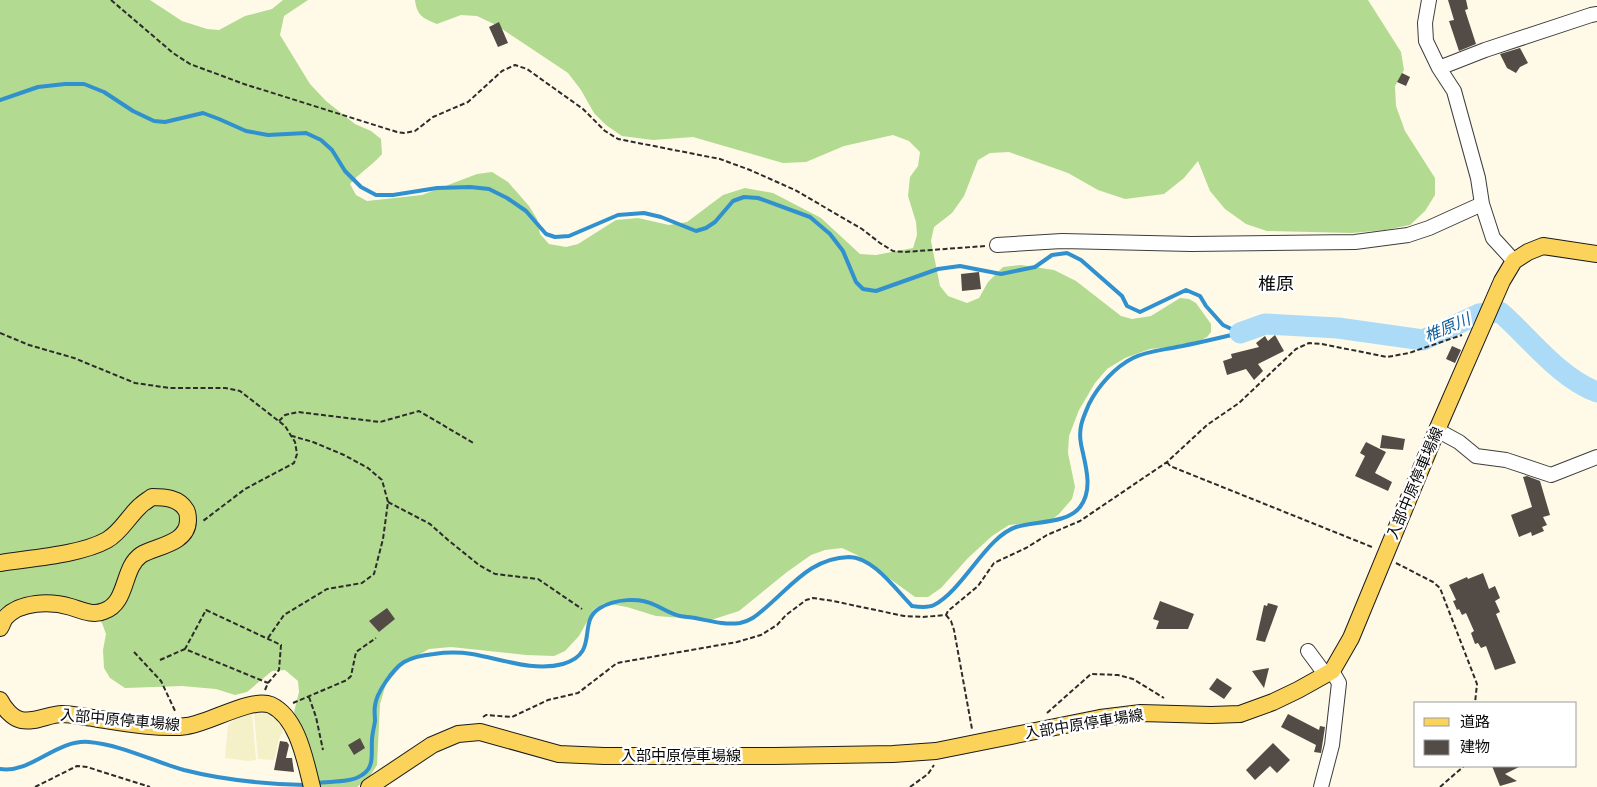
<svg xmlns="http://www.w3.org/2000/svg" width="1597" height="787" viewBox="0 0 1597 787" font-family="Literata,'Noto Sans JP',serif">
  <rect width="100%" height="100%" fill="#fffae7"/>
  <path fill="#f4f0c8" d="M258,710H269L286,725L279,739L274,760L258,759L254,713Z
    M252,713L256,760L248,761L225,758L228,725L238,715Z"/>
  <path fill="#b2da90" d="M0,0H150L182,21L207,29L219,30L245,16L272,9L283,0H308L284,16L280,35L310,84L326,101L355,124L371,131L381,139L382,154C372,166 360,172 350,184L356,195L367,201L422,195L477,174L492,172L508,182L529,206L537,219L540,234L549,244L566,247L578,244L616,220L638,218L669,225L687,222L723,195L745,188L773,193L821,218L860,254L876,255L913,248L917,235L916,222L908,196L910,177L918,166L920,152L909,141L893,135L844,146L806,162L783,163L693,137L653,140L622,136L606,125L594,113L581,90L568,73L496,25L477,16L461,15L437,24C423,18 417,16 415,0H1368L1401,52L1404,70L1395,86L1396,106L1405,131L1435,178V195L1425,211L1410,225L1385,230L1352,233L1267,231L1246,224L1225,209L1210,191L1198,161L1184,178L1164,194L1125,199L1098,190L1068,173L1009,152L990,153L978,160L964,196L952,213L934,227L931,241L940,286L948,296L967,303L979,298L988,282L1003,267L1021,265L1054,270L1076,281L1121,316L1132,319L1151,316L1180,298L1189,299L1196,303L1211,324V332L1207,337L1191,345L1150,349L1125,358L1107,369L1095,383L1079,410L1069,436L1068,453L1075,487L1072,499L1059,514L1050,521L1009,525L992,536L968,558L941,588L928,597H915L857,555L842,548L825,550L811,555L787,572L739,611L711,620L656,616L627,607L605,603L594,609L579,636L565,651L554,656L526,655L451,647L429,649L403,664L386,684L380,704L377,765L370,776L357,787H319L294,712L299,692L298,681L285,670L272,671L247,692L235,695L216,689L182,686L125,688L110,678L104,668L103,650L106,634L102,623L84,606L18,601L0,610Z"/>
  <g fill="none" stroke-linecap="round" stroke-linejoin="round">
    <path stroke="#3191cf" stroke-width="4" d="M0,100L38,87L65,84H84L104,92L133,111L154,121L165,122L203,113L219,119L246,131L268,135L306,133L321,140L332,150L345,171L361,187L376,195H393L437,188L470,187L489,189L507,198L526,211L546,234L555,237L569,236L618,215L644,213L661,217L696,231L706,228L715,222L733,201L744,197L758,198L810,217L830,234L843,251L856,282L863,289L876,291L938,269L960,266L1001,274L1035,267L1052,255L1067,253L1081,260L1122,296L1127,306L1140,312L1186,290L1200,296L1206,306L1223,325L1240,333
      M0,769C31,774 56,739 89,742C122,745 152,761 184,770C223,780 265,784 305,785
      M317,783C330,781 351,783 362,775C375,767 371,753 372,740C372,734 374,728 375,721C375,716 374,711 375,706C376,693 393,669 404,662C413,657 424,655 434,654C447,652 459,652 472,654C501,659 534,672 563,664C601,653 576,622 600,608C615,599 639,597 655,605C664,609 671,614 680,616C685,617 690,617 695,618C711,621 724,625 740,623C750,621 756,616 763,610C791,587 810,558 849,557C873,557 896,590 912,606C919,607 928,608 934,605C964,589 986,537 1016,527C1035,521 1067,524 1080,507C1094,489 1085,464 1081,444C1078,428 1083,418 1089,404C1098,386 1115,367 1133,358C1147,351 1163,350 1177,347C1198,343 1219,338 1240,333"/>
    <path stroke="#abdbf7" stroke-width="21" d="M1240,333L1265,324L1338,328L1423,340L1479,314L1500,312C1530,338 1559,378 1597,392"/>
  </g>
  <path fill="#534b46" d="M1448,0H1466L1468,9L1465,10L1476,44L1459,51L1449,21L1454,20Z
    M499,22L508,43L498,47L489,27Z
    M1520,48L1528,63L1520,67L1516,73L1507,68L1500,54Z
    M1402,73L1410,77L1406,86L1397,82Z
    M979,272L981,289L962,291L961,274Z
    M1275,335L1284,351L1258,364L1263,371L1254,380L1246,369L1227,375L1223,361L1232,358L1231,354L1259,347L1256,343L1265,336L1268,341Z
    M1452,346L1461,350L1455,363L1446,359Z
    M1382,435L1405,439L1403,450L1380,448Z
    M1366,442L1386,452L1375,473L1392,482L1388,491L1355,476L1365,456L1360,453Z
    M1527,476L1540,481L1550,515L1543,517L1547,525L1542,527L1544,531L1532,536L1531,532L1519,537L1511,515L1532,507L1523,477Z
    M1483,573L1489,589L1495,586L1500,598L1495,601L1500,612L1496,614L1516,663L1495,670L1486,646L1481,648L1478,643L1475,644L1471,633L1474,631L1466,613L1462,615L1459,609L1457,610L1453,601L1456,600L1449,585L1467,577L1468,579Z
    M1160,601L1194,614L1188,629H1156L1159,621L1153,619Z
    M1268,603L1278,606L1265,642L1256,640L1264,605L1267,606Z
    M387,608L395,619L379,632L369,621Z
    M1269,668L1264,688L1252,671Z
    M1217,678L1232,688L1224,699L1209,689Z
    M1288,714L1319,730L1320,726L1325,727L1321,753L1314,752L1316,745L1281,727Z
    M360,738L365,748L354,755L348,745Z
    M280,741L287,742L289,745L286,758H292L294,772L274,770Z
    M1273,743L1290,760L1277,773L1270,766L1255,780L1246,770Z
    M1492,766H1521L1505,774L1517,781L1500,786Z"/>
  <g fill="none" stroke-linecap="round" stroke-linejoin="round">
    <defs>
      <path id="minor" d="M1429,0L1425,23L1426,41L1439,68L1454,91L1478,178L1482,204L1493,238L1514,261
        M1439,68L1485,50L1591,15L1597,14
        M997,245L1062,241L1191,244L1355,242L1408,235L1429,228L1482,204
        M1437,430L1459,442L1476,456L1506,460L1551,475L1597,457
        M1308,651L1325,674
        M1321,787L1332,745L1339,683L1332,671"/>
      <path id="major" d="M0,563C31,558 80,555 107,540C121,532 128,517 140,506C143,503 148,500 152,497C165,497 179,498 186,510C188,513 188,517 188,521C187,544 156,546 141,555C122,568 128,603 104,611C93,616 81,610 71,607C51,601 20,601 5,618C3,621 2,625 0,628
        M0,700C4,708 12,718 21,720C35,723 49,714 62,714C72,714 83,717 93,718C119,722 161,730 187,726C210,723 251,697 271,705C298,718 305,760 312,787
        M369,787L432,745L458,734L480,732L559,754L604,756H774L893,754L936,751L1100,718L1141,713L1211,715L1240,714L1273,702L1298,690L1332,671L1351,638L1437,430L1502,281L1514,261L1528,252L1543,246L1597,254"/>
    </defs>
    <use href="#minor" stroke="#3d3d3d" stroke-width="16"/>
    <use href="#major" stroke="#1b1b1b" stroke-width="18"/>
    <path stroke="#2c2c2c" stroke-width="2" stroke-dasharray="5 2.5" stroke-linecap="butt" d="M111,0L173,53L190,64L244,84L397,132L404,133L415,131L433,117L468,102L502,71L515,65L527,69L583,109L605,131L618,139L720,159L750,170L795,190L862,229L880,243L893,251L905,252L985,246
      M0,333L29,345L74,358L135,383L170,388H225L240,391L285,426L295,442L297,454L294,463L245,489L203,521
      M279,421L285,415L298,412L380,422L419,411L475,444
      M1167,462L1170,466L1372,547
      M388,502L430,524L448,540L479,565L495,574L538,579L582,609
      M1396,563L1433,582L1440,588L1477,684L1475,703
      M946,615L951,621L954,630L972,729
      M268,638L284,615L327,589L362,583L374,574L383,539L388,502L382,480L368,468L344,455L313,442L292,436
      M134,652L161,681L176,713
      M160,660L185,649
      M265,690L268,683L279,670L281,645L206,610L185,649L268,683
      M309,697L316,717L323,750
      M293,703L347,680L351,676L356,652L376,638
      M1047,713L1091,674L1118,675L1133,679L1164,698
      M483,717L486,715L512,717L548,700L578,693L617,663L737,642L761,635L777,625L786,615L806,600L813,598L833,601L904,616L923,617L946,615L948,611L978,586L994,563L1026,548L1047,535L1080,521L1167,462L1207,425L1239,403L1296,349L1309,343L1322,344L1387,357L1409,353L1462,335
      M35,787L77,766L87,767L150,787
      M910,787L928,774L934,765
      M1440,787L1464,766"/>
    <use href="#minor" stroke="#fff" stroke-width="14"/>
    <use href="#major" stroke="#fbd35b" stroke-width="16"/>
  </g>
  <g text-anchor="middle" stroke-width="5" stroke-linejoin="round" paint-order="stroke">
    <g font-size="15" fill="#0a0a0a" stroke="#fff">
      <text transform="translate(1415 483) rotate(-67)" y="5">入部中原停車場線</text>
      <text transform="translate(120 720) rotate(5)" y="5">入部中原停車場線</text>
      <text transform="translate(1084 724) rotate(-9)" y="5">入部中原停車場線</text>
      <text x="681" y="761">入部中原停車場線</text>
    </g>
    <g font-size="16" font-style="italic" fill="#13619c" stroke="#fff">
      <text transform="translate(1447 327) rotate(-23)" y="6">椎原川</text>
    </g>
    <g font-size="18" fill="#0a0a0a" stroke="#fff">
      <text x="1276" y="290">椎原</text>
    </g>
  </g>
  <rect x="1414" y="702" width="162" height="65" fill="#ffffff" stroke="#9d9d9d"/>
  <rect x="1424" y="718" width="25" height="8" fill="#fbd35b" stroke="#9d9d9d"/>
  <text x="1460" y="727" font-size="15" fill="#0a0a0a">道路</text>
  <rect x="1424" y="740" width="25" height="15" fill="#534b46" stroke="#9d9d9d"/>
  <text x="1460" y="752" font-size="15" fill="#0a0a0a">建物</text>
</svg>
